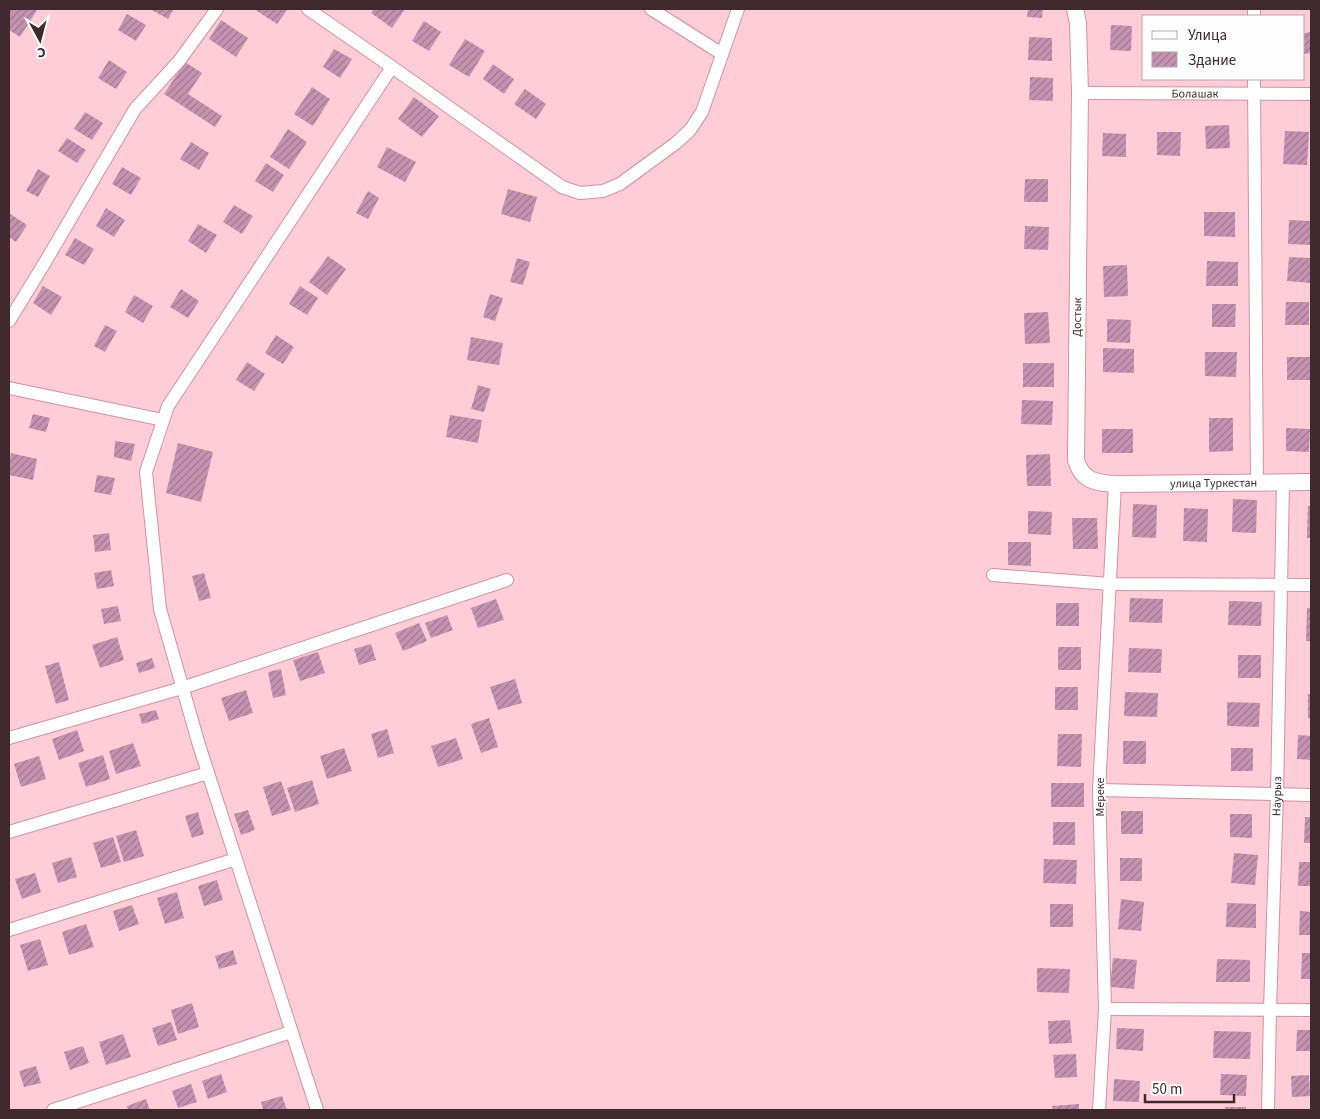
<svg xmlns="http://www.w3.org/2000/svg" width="1320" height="1119" viewBox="0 0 1320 1119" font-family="'Source Sans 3',sans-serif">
  <defs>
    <pattern id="building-hatch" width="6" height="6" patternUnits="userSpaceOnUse" patternTransform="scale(1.25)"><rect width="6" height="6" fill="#c593b0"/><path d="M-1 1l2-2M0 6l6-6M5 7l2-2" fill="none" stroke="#a17890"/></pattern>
  </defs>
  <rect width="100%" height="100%" fill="#ffcdd8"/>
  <path fill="url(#building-hatch)" d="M11,9H36L37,10L20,37L9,30V12Z
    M150,9H174L168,19Z
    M254,9H288L277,24Z
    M374,9H405L392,28L371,13Z
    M1028,9H1043L1042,18L1027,17Z
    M127,14L146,25L136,41L118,30Z
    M221,20L248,38L236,57L209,39Z
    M424,21L441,32L429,51L412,41Z
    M1111,25L1132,26L1131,51L1110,50Z
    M1311,32V53L1304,54V33Z
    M1029,37L1052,38V61L1028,60Z
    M465,39L485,51L469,77L449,65Z
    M334,49L352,59L340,78L323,67Z
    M109,60L127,72L116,89L98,78Z
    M185,62L202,73L188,94L222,116L215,127L164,94Z
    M493,64L514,79L504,94L483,79Z
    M1030,77L1053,78V101L1029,100Z
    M312,87L330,99L313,126L294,114Z
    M525,89L546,104L536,119L514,104Z
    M414,97L439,116L422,137L398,119Z
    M85,112L103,123L92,140L74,129Z
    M1229,125L1230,148L1206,149L1205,126Z
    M288,129L307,142L289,169L270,157Z
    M1285,131L1309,132L1307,165L1283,164Z
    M1157,132H1181L1180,156L1157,155Z
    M1103,133L1126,134V157L1102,156Z
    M67,138L86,150L77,163L58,151Z
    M191,142L209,153L199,170L180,159Z
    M387,147L416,162L405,182L377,167Z
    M266,163L284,175L273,192L255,181Z
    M122,167L141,178L131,195L112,184Z
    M38,169L50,176L38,197L26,191Z
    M1025,179H1048V202H1024Z
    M508,189L537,197L530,222L501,214Z
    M368,191L379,198L368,219L356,213Z
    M234,205L253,216L242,234L223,222Z
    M106,208L125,220L114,237L96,226Z
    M1204,212H1235V237L1204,236Z
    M9,213L27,225L16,242L9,237Z
    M1289,220L1311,221V245L1288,244Z
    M198,224L217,235L206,253L188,241Z
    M1025,226L1049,227L1048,250L1024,249Z
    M75,238L94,249L84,265L65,255Z
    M328,256L346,269L327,295L309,282Z
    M1289,257L1311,258V283L1287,281Z
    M517,258L530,262L523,285L510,282Z
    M1207,261L1238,262V286H1206Z
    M1127,265L1128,296L1104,297L1103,266Z
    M43,286L62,297L51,315L33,303Z
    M300,286L318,298L307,315L289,304Z
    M181,289L199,301L188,318L170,307Z
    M490,294L503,298L495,321L483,317Z
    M134,295L153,306L143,323L125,312Z
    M1286,302H1309V325H1285Z
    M1212,304H1236L1235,327H1212Z
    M1048,312L1050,343L1025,344L1024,313Z
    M1107,319L1131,320L1130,343L1107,342Z
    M105,325L117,331L105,352L94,346Z
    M276,335L294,347L283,364L265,353Z
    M471,337L503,343L499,365L467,360Z
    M1103,348L1134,349V373L1103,372Z
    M1205,352H1237L1236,377L1205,376Z
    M1287,357H1311L1310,380H1287Z
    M247,362L265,374L254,391L236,380Z
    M1023,363H1054V387H1023Z
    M478,385L491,389L484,412L471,409Z
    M1022,400L1053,401L1052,425L1021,424Z
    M33,414L50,418L46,432L29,428Z
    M450,415L482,420L478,443L446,437Z
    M1209,418H1233V451L1209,452Z
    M1286,428L1310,429L1309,452L1286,451Z
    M1102,429H1133V453H1102Z
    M115,441L135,444L131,461L114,457Z
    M178,443L213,452L201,502L166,493Z
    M11,453L37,459L33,480L9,475V463Z
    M1050,454L1051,486H1027L1026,455Z
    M97,475L115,478L111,495L94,492Z
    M1233,499L1257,500L1256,533L1232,532Z
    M1133,504L1157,505L1156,538L1132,537Z
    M1308,506H1311V538H1307Z
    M1184,508L1208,509L1207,542L1183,541Z
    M1028,511L1052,512L1051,535L1028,534Z
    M1072,518H1097L1098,549H1073Z
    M109,533L111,550L95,552L93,535Z
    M1008,542H1031V566L1008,565Z
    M111,570L114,586L97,589L94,573Z
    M204,573L211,598L199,601L192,576Z
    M1130,598L1163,599L1162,623L1129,622Z
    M496,599L504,620L478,628L471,608Z
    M1229,601L1262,602L1261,626L1228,625Z
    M1056,603H1079V626H1056Z
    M118,606L121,621L104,624L101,609Z
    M1307,608H1311V641H1306Z
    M447,615L453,630L431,638L425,623Z
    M419,623L427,641L403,651L395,633Z
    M117,637L124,660L100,668L92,645Z
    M371,644L376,660L359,665L354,649Z
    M1058,647H1081V670H1058Z
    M1129,648L1162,649L1161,673L1128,672Z
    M318,652L325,673L300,681L293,660Z
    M1238,655H1261V678H1238Z
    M152,658L155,668L139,673L136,663Z
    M59,662L69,700L56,704L45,666Z
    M281,669L286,695L273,698L268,672Z
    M515,679L522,703L498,710L490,687Z
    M1055,687H1078V710H1055Z
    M246,690L253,713L229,721L221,698Z
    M1125,692L1158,693L1157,717L1124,716Z
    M1308,694H1311V719L1308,718Z
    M1227,702L1260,703L1259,727L1227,726Z
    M156,710L159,719L142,724L139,714Z
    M489,718L498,747L481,753L471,724Z
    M387,729L394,753L378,758L371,734Z
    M77,730L84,751L59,760L52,739Z
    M1058,734H1082L1081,767L1057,766Z
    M1298,735L1311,736V760L1297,759Z
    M456,738L463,759L438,767L431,746Z
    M1123,741H1146V764H1123Z
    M133,743L141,766L116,774L109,751Z
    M344,748L352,771L327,779L320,756Z
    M1231,748H1253V771H1231Z
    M103,755L110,779L86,787L78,763Z
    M39,756L46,779L21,787L14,764Z
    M312,780L319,804L295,812L287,788Z
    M281,781L291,810L272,816L263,787Z
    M1051,783H1084V807H1051Z
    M248,810L255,830L241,835L234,814Z
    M1121,811H1143V834H1121Z
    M198,812L204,834L192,838L185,816Z
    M1230,814H1252V838L1230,837Z
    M1305,817H1311V843H1304Z
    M1053,822H1075V845H1053Z
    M136,830L144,856L124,862L116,836Z
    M113,837L121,862L101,868L93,843Z
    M1234,853L1258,855L1255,885L1231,883Z
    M71,857L77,877L58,883L52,863Z
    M1120,858H1142V881H1120Z
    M1044,859L1077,860L1076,884L1043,883Z
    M1299,862H1311V886H1298Z
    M35,873L41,892L22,899L15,879Z
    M217,880L223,900L204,906L198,886Z
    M177,892L184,918L165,924L157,898Z
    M1121,899L1144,902L1141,931L1118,929Z
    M1227,903L1256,904V928L1226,927Z
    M1050,904H1073V927H1050Z
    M132,905L139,924L119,931L113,911Z
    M1300,911L1311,912V935H1299Z
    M86,924L94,947L69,955L62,932Z
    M40,939L48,965L28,971L20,945Z
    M233,950L237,964L219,969L215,956Z
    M1302,953H1311V979H1301Z
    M1113,958L1137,960L1134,989L1110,987Z
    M1217,959L1250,960V982H1216Z
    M1037,968L1070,969L1069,993L1037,992Z
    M192,1003L199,1027L178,1034L171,1010Z
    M1070,1020L1072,1043L1049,1044L1048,1021Z
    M171,1022L177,1040L158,1046L152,1028Z
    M1117,1028L1144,1029L1143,1051L1116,1049Z
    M1297,1030H1311V1051H1296Z
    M1214,1031L1251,1032L1250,1059L1213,1058Z
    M123,1034L131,1057L106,1065L99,1042Z
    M83,1046L89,1063L70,1070L64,1052Z
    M1076,1054L1077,1077L1055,1078L1053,1055Z
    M36,1066L41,1083L24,1087L19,1071Z
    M221,1074L227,1092L208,1099L202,1081Z
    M1221,1074L1247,1075L1246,1096L1220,1095Z
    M1309,1075L1310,1096L1292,1097L1291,1076Z
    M1114,1079L1140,1081L1139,1102L1113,1101Z
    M191,1084L197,1102L178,1108L172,1091Z
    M282,1096L287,1110H263L261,1102Z
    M146,1099L150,1110H128L127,1106Z
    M1079,1104V1110H1053L1052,1106Z
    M1225,1107H1246V1110H1225Z"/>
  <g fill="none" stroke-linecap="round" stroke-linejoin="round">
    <defs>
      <g id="minor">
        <path d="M308,9L392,67L562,187L580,193L603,191L620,184L676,143L690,130L702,112L738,9"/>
        <path d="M651,9L722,54"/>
        <path d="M1254,9V16"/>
        <path d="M1254,79L1257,483"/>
        <path id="s1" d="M1080,93L1311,94"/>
        <path d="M9,321L44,264L135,109L179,61L217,9"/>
        <path d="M9,388L163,420"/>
        <path d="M993,575L1110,584L1311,585"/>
        <path d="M9,738L182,688L507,580"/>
        <path d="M1099,790L1311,795"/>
        <path d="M9,832L208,773"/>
        <path d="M9,930L236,859"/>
        <path d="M1105,1009L1311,1010"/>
        <path d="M53,1110L291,1032"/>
        <path d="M317,1110L199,745L160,609L146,472L168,406L392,67"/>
        <path d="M1099,1110L1105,1009L1099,790L1115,484"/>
        <path id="s2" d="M1268,1110L1270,1010L1277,794L1283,483"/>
      </g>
      <g id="tertiary">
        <path id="s3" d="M1075,9L1078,23L1080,93L1076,460C1082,481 1096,483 1115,484L1311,482"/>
      </g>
    </defs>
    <use href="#minor" stroke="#cd93a1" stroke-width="14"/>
    <use href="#tertiary" stroke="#cd93a1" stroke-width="18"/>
    <use href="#minor" stroke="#fff" stroke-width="12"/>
    <use href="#tertiary" stroke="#fff" stroke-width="16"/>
  </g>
  <g text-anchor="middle" stroke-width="4" stroke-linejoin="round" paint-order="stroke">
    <g font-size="12" fill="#3f282e" stroke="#fdfdfd">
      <text dy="4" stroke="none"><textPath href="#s1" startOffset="115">Болашак</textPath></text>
      <text transform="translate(1077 317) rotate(-89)" y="4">Достык</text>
      <text dy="4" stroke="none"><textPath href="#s3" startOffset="600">улица Туркестан</textPath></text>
      <text dy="4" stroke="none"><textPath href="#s2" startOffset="314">Наурыз</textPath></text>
      <text transform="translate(1100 797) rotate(-90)" y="4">Мереке</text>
    </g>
  </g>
  <rect width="1320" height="1119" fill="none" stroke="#3f282e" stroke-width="20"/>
  <rect x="1142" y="15" width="162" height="65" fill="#fdfdfd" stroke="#b1a8aa"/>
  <rect x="1152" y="31" width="25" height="8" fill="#ffffff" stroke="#b1a8aa"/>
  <text x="1188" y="40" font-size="15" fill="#3f282e">Улица</text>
  <rect x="1152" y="52" width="25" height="15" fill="url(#building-hatch)" stroke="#b1a8aa"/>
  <text x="1188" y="65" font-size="15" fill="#3f282e">Здание</text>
  <g transform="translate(40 40) rotate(173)" stroke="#fdfdfd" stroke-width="4" paint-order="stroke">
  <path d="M0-4L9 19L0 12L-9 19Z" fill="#3f282e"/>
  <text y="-8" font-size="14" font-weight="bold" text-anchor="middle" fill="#3f282e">С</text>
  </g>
  <path d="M1145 1094v8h89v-8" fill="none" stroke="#3f282e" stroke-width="2.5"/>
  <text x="1152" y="1094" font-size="15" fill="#3f282e" stroke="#fdfdfd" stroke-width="4" paint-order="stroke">50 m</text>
</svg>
